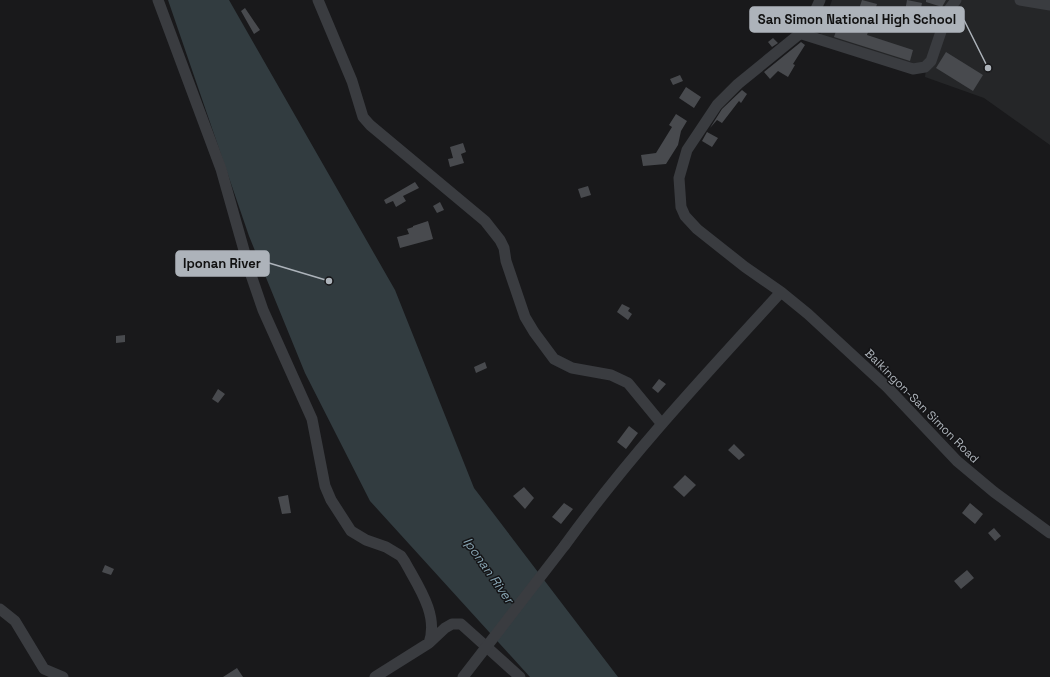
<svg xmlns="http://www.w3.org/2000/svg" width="1050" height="677" viewBox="0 0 1050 677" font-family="'Space Grotesk',sans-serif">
  <rect width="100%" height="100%" fill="#19191b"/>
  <path fill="#252628" d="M832,0H1050V145L984,98L925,77L927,61L913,70L819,37Z"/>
  <path fill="#323c40" d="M168,0H229L395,290L474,488L618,677H530L370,501L305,373L249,236Z"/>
  <path fill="#484a4e" d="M862,0L877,4L867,35L913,50L910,61L834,37L838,25L852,30Z
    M907,0L922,3L919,19L904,17Z
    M926,0H946L942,7L926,2Z
    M245,8L260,30L254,34L241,11Z
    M773,38L778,43L772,47L768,42Z
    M801,42L805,45L793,64L795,65L788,77L778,71L770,79L764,72Z
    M946,52L983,75L973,91L936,68Z
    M680,75L683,81L673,85L670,79Z
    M686,87L701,97L694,108L679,98Z
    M742,90L747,94L741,103L739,101L722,123L717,120L710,128L722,109Z
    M676,114L687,121L681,131L678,145L666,164L643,166L641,155L656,153L672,127L669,125Z
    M707,132L718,138L712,147L702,141Z
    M463,143L466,152L461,154L464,163L450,167L448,159L453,158L450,147Z
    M415,182L419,188L403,196L406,201L396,207L393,201L386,204L384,200Z
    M588,186L591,195L581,198L578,189Z
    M440,202L444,210L437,213L433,206Z
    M428,221L433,239L400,248L397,237L409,234L407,229L413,227V226Z
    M622,304L630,308L628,311L632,314L628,320L617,312Z
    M125,335V342L116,343V336Z
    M485,362L487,368L476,373L474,367Z
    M659,379L666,384L658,393L652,388Z
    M218,389L225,394L218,403L212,399Z
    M629,426L638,433L626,449L617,442Z
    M734,444L745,455L739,460L728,450Z
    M685,475L696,485L684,497L673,487Z
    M524,487L534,498L525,509L513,496Z
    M288,495L291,513L282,514L278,497Z
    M564,503L573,509L561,524L552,517Z
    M970,503L983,514L975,524L962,513Z
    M994,528L1001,536L995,541L988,533Z
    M105,565L114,569L111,575L102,572Z
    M967,570L974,578L961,589L954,581Z
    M237,668L243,677H223Z"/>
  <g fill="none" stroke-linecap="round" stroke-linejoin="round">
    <path stroke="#3a3c40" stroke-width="11" d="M158,0L221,169L251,275L263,310L312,419L325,486L331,500L351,531L366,540L386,547L401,556L405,562C418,586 439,615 429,643
      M318,0L352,81L363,117L370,125L485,221L500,240L504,248L506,261L525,317L534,332L554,359L572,368L611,375L628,383L661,423
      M1020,0L1050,5
      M802,34L913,69L925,67L931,61L948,11L956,0
      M781,292L808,314L887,387L957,461L994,492L1050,533
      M565,545C630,455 706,374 781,292L745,267L697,229L685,216L681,207L679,178L687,150L717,105L738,84L808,27L820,0
      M0,609L15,621L44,669L63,677
      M375,677L429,643L445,628L452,624H461L520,677"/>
    <path stroke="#3a3c40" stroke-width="11" d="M463,677L565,545"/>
  </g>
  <g text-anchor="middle" stroke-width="3" stroke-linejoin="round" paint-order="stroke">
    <g font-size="12" fill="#adb3ba" stroke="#141416">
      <text transform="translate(922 406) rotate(45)" y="4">Baikingon-San Simon Road</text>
    </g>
    <g font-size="13" font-style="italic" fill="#87a4b2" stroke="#141416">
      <text transform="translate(489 570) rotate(55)" y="5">Iponan River</text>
    </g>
  </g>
  <path fill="none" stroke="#adb3ba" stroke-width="1.5" d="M988 68L964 20M329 281L269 263"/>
  <g fill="#adb3ba" stroke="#141416" stroke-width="1.5">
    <circle cx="988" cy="68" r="4"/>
    <circle cx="329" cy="281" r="4"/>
  </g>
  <g fill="#adb3ba" stroke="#adb3ba" stroke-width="1.5">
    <rect x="750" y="7" width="214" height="25" rx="4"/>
    <rect x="176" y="251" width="93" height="25" rx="4"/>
  </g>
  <g font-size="13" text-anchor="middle" font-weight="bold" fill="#111">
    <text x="857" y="24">San Simon National High School</text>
    <text x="222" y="268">Iponan River</text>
  </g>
</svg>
